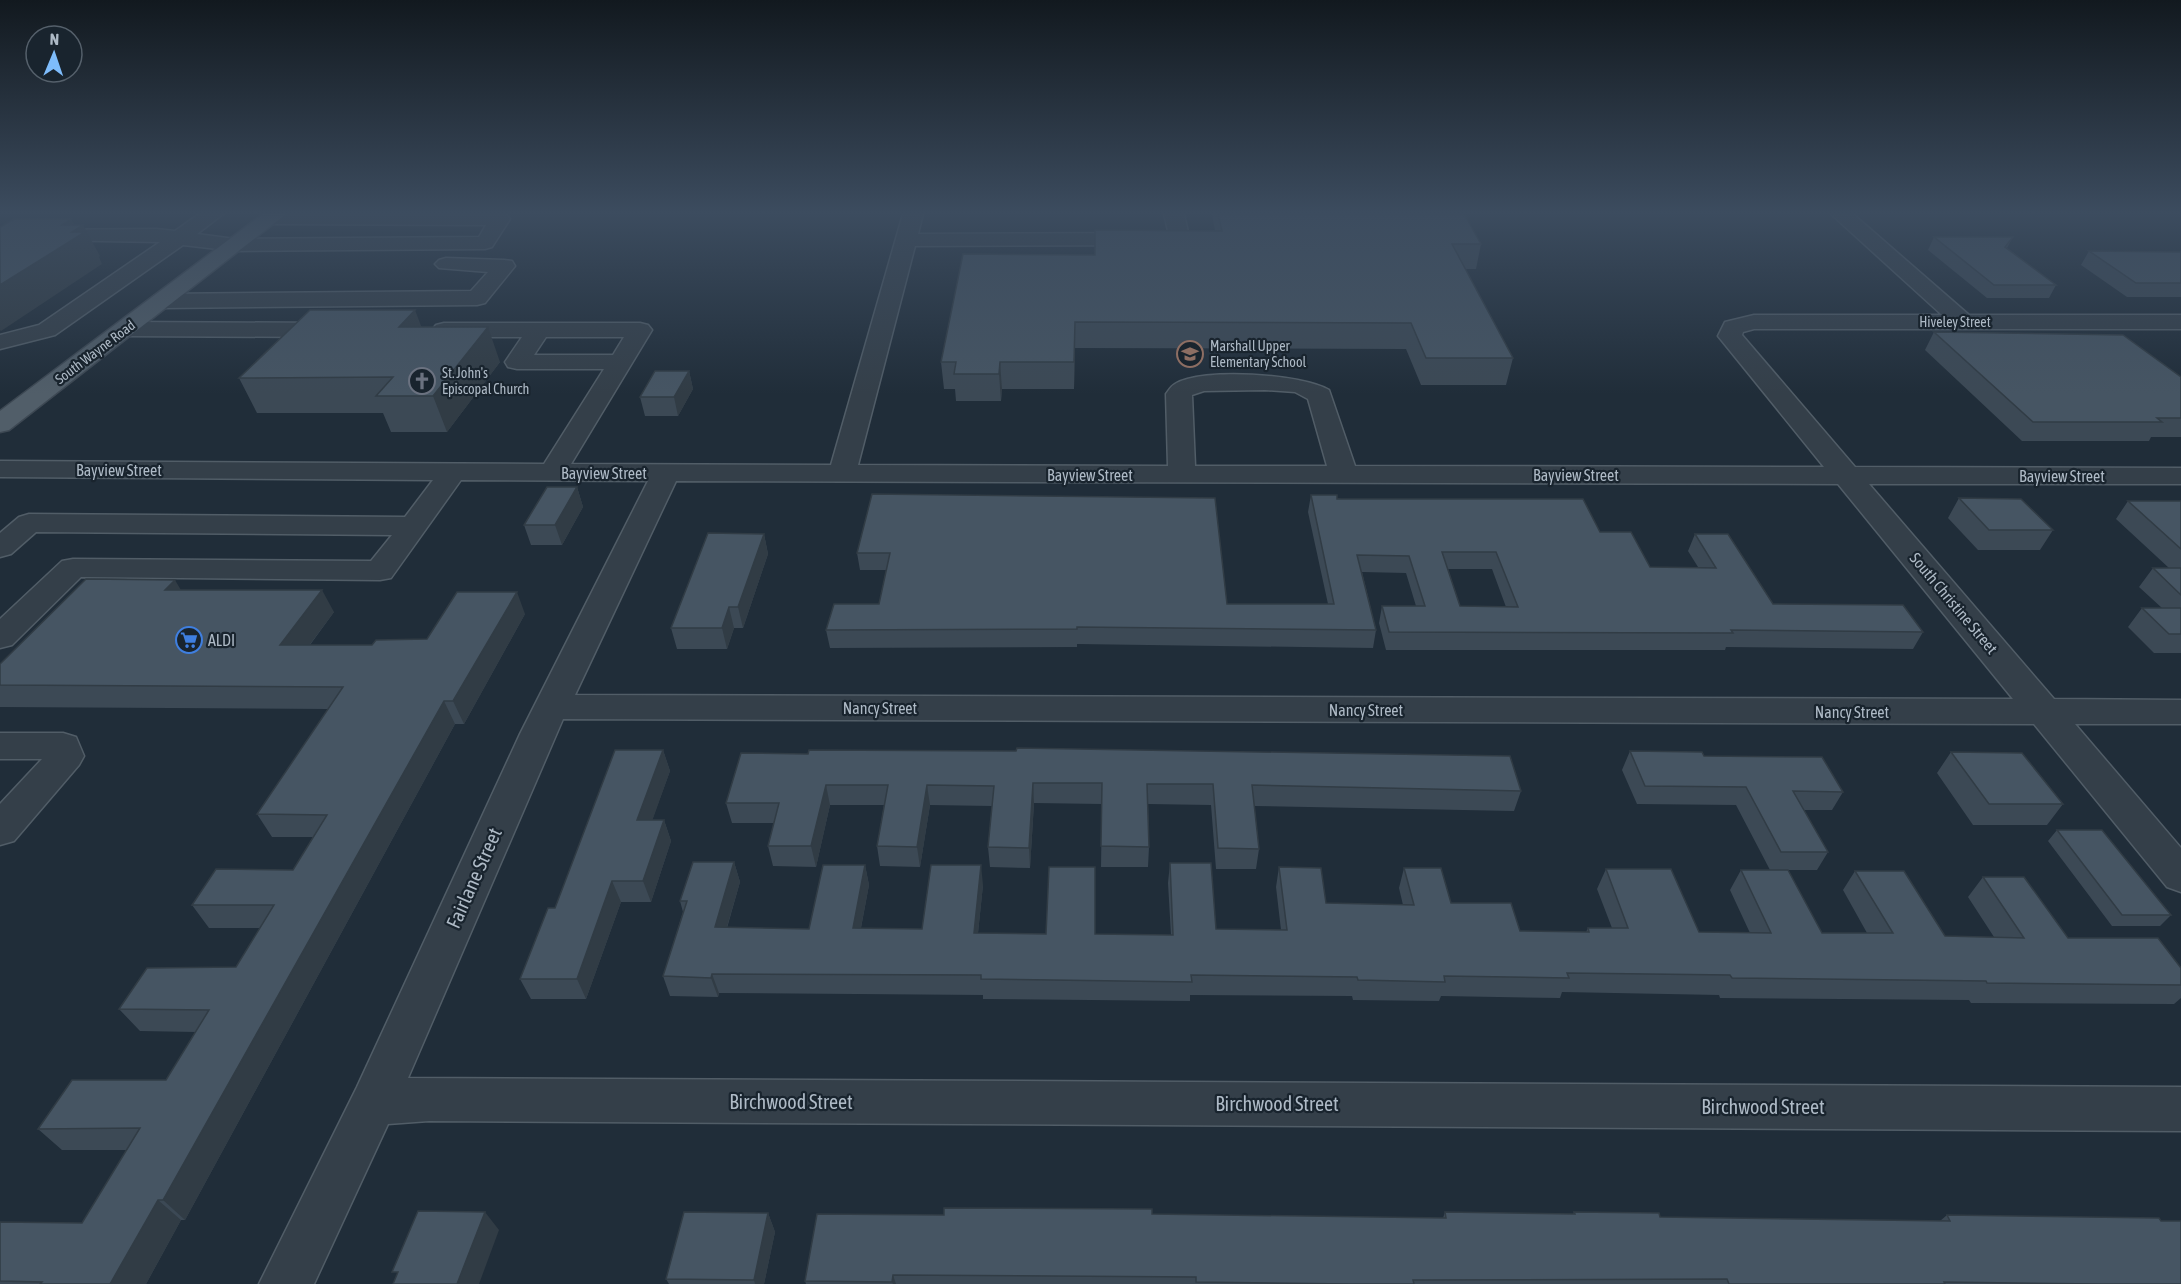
<svg xmlns="http://www.w3.org/2000/svg" width="2181" height="1284" viewBox="0 0 2181 1284" font-family="'Asap Condensed',sans-serif">
  <rect width="100%" height="100%" fill="#202d39"/>
  <g fill="none" stroke-linecap="round" stroke-linejoin="round">
    <defs>
      <path id="minor" d="M199,214H223L197,234L235,239L479,237L486,225L271,224L264,222L261,218L264,214H506L510,219L492,247L485,249L235,251L183,245L55,335L0,349V335L39,325L160,242L44,240L37,238L34,234L37,230L156,229L175,231Z
        M903,214H923L918,234L1165,233L1168,231L1164,214H1184L1188,232L1177,243L1170,245L915,246L858,465L1168,466L1166,394C1169,390 1171,386 1175,384C1201,367 1303,374 1329,390L1355,466L1824,467L1718,336L1725,322L1754,315H1942L1831,214H1853L1969,315H2181V329H1754L1743,332L1742,335L1855,467L2181,468V484H1869L2054,699L2181,700V724H2075L2181,848V892L2167,887L2034,724L563,719L408,1078L2181,1087V1131L429,1121L388,1124L314,1284H259L357,1087L520,734L648,481L461,480L391,578L380,580L81,577L12,645L0,648V619L62,561L73,559L371,561L392,535L36,532L11,554L0,557V533L19,517L29,514L405,517L433,480L0,477V461L544,464L604,369H517L508,367L505,362L522,337H444L436,335L432,330L436,325L444,323H640L648,325L652,330L571,464L831,465ZM546,337H624L613,355H534ZM1265,390L1295,392L1308,399L1327,466H1195L1192,395L1204,391ZM676,481L1838,484L2013,699L575,695Z
        M446,258L504,260L512,261L515,266L485,303L477,305L162,308L154,306L151,301L154,296L162,294L471,291L488,272L439,268L435,264L439,260Z
        M125,322L332,323L340,325L344,330L340,335L332,337L125,336L117,334L113,329L117,324Z
        M0,733H63L76,737L84,756L79,765L14,841L0,845V804L42,759H0Z"/>
      <path id="major" d="M263,214H286L9,430L0,432V411Z"/>
    </defs>
    <use href="#minor" stroke="#515d67" stroke-width="3"/>
    <use href="#major" stroke="#3d4853" stroke-width="3"/>
    <use href="#minor" fill="#343f49" fill-rule="evenodd"/>
    <use href="#major" fill="#515e69" fill-rule="evenodd"/>
  </g>
  <path fill="#3c4955" fill-rule="evenodd" d="M1212,214H1464L1481,244L1476,269H1465L1513,358L1506,385H1421L1406,349L1075,348L1074,389H1002L1001,401H956L955,389H944L941,362L1095,255L1215,231Z
    M1934,237H2013L2007,248L2056,285L2049,298H1987L1928,250Z
    M2089,251L2181,252V297H2127L2081,265Z
    M422,327L500,362L447,432H391L383,413H257L239,378Z
    M1934,332L2181,377V437H2151L2149,441H2022L1925,350Z
    M689,371L693,389L678,416H645L640,397Z
    M577,487L583,507L562,545H531L524,525Z
    M872,494L1227,604H1328L1308,512L1311,495L1600,532L1650,567H1698L1688,551L1695,534L1773,604L1923,632L1913,649L1726,647L1725,650H1386L1379,623L1382,606H1416L1406,573L1362,572L1376,630L1373,648L1077,644V647L830,648L826,630L879,604L886,570H860L857,553ZM1448,569H1492L1506,607L1460,606Z
    M1959,498L2053,530L2040,550H1978L1948,518Z
    M2128,501H2181V653H2154L2128,627L2142,608H2162L2139,587L2153,568H2169L2116,519Z
    M764,534L768,554L743,628H734L727,649H677L671,628Z
    M181,590L334,612L310,645H372L427,639L525,614L464,724H455L185,1220H181L146,1284H0V1222L82,1223L127,1150H62L38,1129L166,1080L196,1032L140,1031L119,1009L236,967L261,928H209L192,905L293,870L313,837H272L257,814L328,709L0,707V664Z
    M663,750L670,771L652,820H664L671,841L651,902H621L586,999H531L520,979L555,908Z
    M1630,751L1704,756L1843,792L1832,810H1804L1828,852L1817,870H1770L1736,805L1637,804L1622,770Z
    M1951,752L2063,804L2047,825H1973L1937,773Z
    M741,753L1521,791L1514,811L1254,806L1259,849L1256,869H1216L1211,805L1148,804L1149,847L1148,867H1101L1102,804L1034,803L1030,868L990,867L988,847L992,806L930,805L920,867L880,866L877,846L884,805H830L816,867L773,866L768,846L774,823H732L726,803Z
    M2057,830L2171,915L2160,926H2112L2048,841Z
    M734,862L740,882L727,928L809,929L865,865L869,885L861,928L922,929L983,885L978,933L1171,935L1168,883L1170,863L1216,929L1281,930L1276,887L1279,867L1326,903L1403,905L1399,888L1404,868L1451,903L1520,931L1586,932L1588,928H1612L1597,889L1606,869L1699,932L1750,933L1730,890L1741,870L1822,933H1867L1843,890L1855,871L1945,936L1994,937L1968,897L1983,877L2068,938L2181,968V998L2174,1004L1971,1003L1969,1000L1720,998L1719,995L1562,992L1560,998L1441,996L1439,1001L1353,1000L1352,996L1190,995V1001L983,999V995L719,993L718,997L670,996L663,976L683,912L680,901Z
    M1445,1212L1573,1214L1574,1212L1660,1217L1940,1221L1947,1215L2161,1221L2181,1284H806L805,1281L944,1215L1152,1214L1443,1218Z
    M768,1213L775,1232L764,1284H669L666,1279Z"/>
  <path fill="#313c45" d="M71,219L77,229L83,225L100,256L99,257L102,264L1,331L0,330V285L62,225Z
    M415,310L428,344L399,327Z
    M1075,322V348L1074,389V362Z
    M488,327L500,362L447,432L433,396Z
    M1000,362L1002,389L1001,401L999,374Z
    M689,371L693,389L678,416L674,397Z
    M577,487L583,507L562,545L555,525Z
    M764,534L768,554L743,628L738,607Z
    M175,580L188,602L165,590Z
    M322,590L334,612L293,667L280,645Z
    M517,592L525,614L464,724L453,701Z
    M729,607L734,628L727,649L722,628Z
    M444,701L455,724L185,1220L163,1200Z
    M663,750L670,771L645,841L637,820Z
    M1033,783L1034,803L1030,868L1029,848Z
    M826,785L830,805L816,867L811,846Z
    M927,785L930,805L920,867L917,847Z
    M664,820L671,841L651,902L643,881Z
    M734,862L740,882L721,947L715,927Z
    M865,865L869,885L857,948L853,928Z
    M981,865L983,885L976,952L974,933Z
    M612,881L621,902L586,999L577,979Z
    M712,974L719,993L718,997L711,978Z
    M158,1200L181,1220L146,1284H110Z
    M485,1212L499,1230L479,1284H457Z
    M768,1213L775,1232L764,1284H755L754,1280Z
    M893,1275L896,1284H893L892,1282Z"/>
  <path fill="#465563" stroke="#313c45" stroke-width="1.5" fill-rule="evenodd" d="M1218,214H1464L1481,244H1452L1513,358H1426L1411,323L1075,322L1074,362H1000L999,374H954L956,362H941L963,254L1095,255V230L1222,231Z
    M14,219H71L62,225H83L72,232H85L0,285V227Z
    M1934,237H2013L2005,247L2056,285H1994Z
    M2089,251L2181,252V283H2136Z
    M310,310H415L399,327H488L433,396H376L393,377L239,378Z
    M1934,332L2123,335L2181,377V418H2157L2162,422H2033Z
    M655,371H689L674,397H640Z
    M547,487H577L555,525H524Z
    M872,494L1215,498L1227,604H1334L1311,495H1337V499H1583L1600,532H1631L1650,567L1716,568L1695,534H1728L1773,604L1903,605L1923,632L1731,630L1733,633L1389,632L1382,606H1425L1409,556L1357,555L1376,630L1077,627V629L826,630L834,604H879L890,553H857ZM1442,552H1496L1518,607L1460,606Z
    M1959,498L2021,499L2053,530H1989Z
    M2128,501H2181V549Z
    M708,533L764,534L738,607H729L722,628H671Z
    M2153,568H2181V595Z
    M86,579L175,580L165,590H322L280,645H372L376,640L427,639L457,592H517L453,701H444L163,1200H158L110,1284H40L42,1282L0,1281V1222L82,1223L140,1128L38,1129L72,1080H166L209,1010L119,1009L147,968L236,967L274,905H192L216,869L293,870L327,815L257,814L343,687L0,685V664Z
    M2142,608H2181V634H2169Z
    M1017,748L1510,756L1521,791L1252,785L1259,849L1218,848L1213,784H1147L1149,847L1101,846L1102,783H1033L1029,848L988,847L994,786L927,785L917,847L877,846L888,785H826L811,846H768L779,803H726L741,753L808,754L809,750L1016,751Z
    M615,750H663L637,820H664L643,881H612L577,979H520L548,908H555Z
    M1630,751L1702,752L1704,756L1822,757L1843,792L1793,791L1828,852H1781L1746,787L1645,786Z
    M1951,752L2022,753L2063,804H1989Z
    M2057,830H2102L2171,915H2122Z
    M693,862H734L715,927L809,929L823,865H865L853,928L922,929L931,865H981L974,933L1046,934L1049,867H1095V934L1173,935L1170,863H1211L1216,929L1287,930L1279,867L1321,868L1326,903L1414,905L1404,868H1441L1451,903H1511L1520,931L1589,932L1588,928H1628L1606,869H1671L1699,932L1771,933L1741,870H1788L1822,933H1893L1855,871H1904L1945,936L2024,938L1983,877H2024L2068,938H2158L2181,968V985L1987,983L1986,981L1732,978L1730,975L1567,973L1569,978L1444,976L1445,982L1358,980L1357,977L1191,975L1192,982L981,979V975L712,974L711,978L663,976L687,901H680Z
    M944,1208L1152,1209V1214L1446,1218L1445,1212L1575,1214L1574,1212L1659,1213L1660,1217L1950,1221L1947,1215L2159,1218L2161,1221H2181V1284H2098L1944,1282L1945,1284H1729L1727,1279L1413,1280L1414,1284H1349L1196,1282V1277L893,1275L892,1282L805,1281L817,1214L944,1215Z
    M418,1211L485,1212L457,1284H393L398,1272H392Z
    M684,1212L768,1213L754,1280L666,1279Z"/>
  <linearGradient id="sky" x2="0" y2="1"><stop stop-color="#12191f"/><stop offset="0.54" stop-color="#3c4c5f"/><stop offset="1" stop-color="#3c4c5f" stop-opacity="0"/></linearGradient>
  <rect width="2181" height="394" fill="url(#sky)"/>
  <defs>
    <symbol id="school-ring" viewBox="-11 -11 22 22"><circle r="9.5" fill="#19242e" stroke="#8d6e63" stroke-width="1.5"/><path d="M0-5L7-2L0 1L-7-2ZM-4 1L0 2.5L4 1V4Q0 6-4 4Z" fill="#8d6e63"/></symbol>
    <symbol id="church-ring" viewBox="-11 -11 22 22"><circle r="9.5" fill="#19242e" stroke="#6b7280" stroke-width="1.5"/><path d="M-1.2-6h2.4v3.5h3.3v2.4h-3.3V6h-2.4V-.1h-3.3v-2.4h3.3Z" fill="#6b7280"/></symbol>
    <symbol id="supermarket-ring" viewBox="-11 -11 22 22"><circle r="9.5" fill="#19242e" stroke="#3f7fe0" stroke-width="1.5"/><path d="M-6-5.5h2.5l.6 2H6L4.5 2H-2.5L-4.4-4H-6ZM-1.5 3.2a1.3 1.3 0 1 0 .1 0ZM3 3.2a1.3 1.3 0 1 0 .1 0Z" fill="#3f7fe0"/></symbol>
  </defs>
  <g fill-rule="evenodd">
    <use href="#school-ring" x="1175" y="339" width="30" height="30"/>
    <use href="#church-ring" x="407" y="366" width="30" height="30"/>
    <use href="#supermarket-ring" x="174" y="625" width="30" height="30"/>
  </g>
  <g text-anchor="middle" stroke-width="4.5" stroke-linejoin="round" paint-order="stroke">
    <g font-size="14" fill="#aebac6" stroke="#19242e">
      <text x="1955" y="327">Hiveley Street</text>
      <text transform="translate(95 352) rotate(-37)" y="5">South Wayne Road</text>
    </g>
    <g font-size="14" fill="#aebac6" stroke="#19242e" text-anchor="start">
      <text x="1210" y="351">Marshall Upper<tspan x="1210" dy="16">Elementary School</tspan></text>
      <text x="442" y="378">St. John's<tspan x="442" dy="16">Episcopal Church</tspan></text>
    </g>
    <g font-size="16" fill="#aebac6" stroke="#19242e">
      <text x="119" y="476">Bayview Street</text>
      <text x="604" y="479">Bayview Street</text>
      <text x="1090" y="481">Bayview Street</text>
      <text x="1576" y="481">Bayview Street</text>
      <text x="2062" y="482">Bayview Street</text>
      <text transform="translate(1954 603) rotate(50)" y="6">South Christine Street</text>
      <text x="880" y="714">Nancy Street</text>
      <text x="1366" y="716">Nancy Street</text>
      <text x="1852" y="718">Nancy Street</text>
    </g>
    <g font-size="16" fill="#aebac6" stroke="#19242e" text-anchor="start">
      <text x="208" y="646">ALDI</text>
    </g>
    <g font-size="20" fill="#aebac6" stroke="#19242e">
      <text transform="translate(474 878) rotate(-66)" y="7">Fairlane Street</text>
      <text x="791" y="1109">Birchwood Street</text>
      <text x="1277" y="1111">Birchwood Street</text>
      <text x="1763" y="1114">Birchwood Street</text>
    </g>
  </g>
  <g transform="translate(54 54) rotate(2)"><circle r="28" fill="#19242e" stroke="#55606b" stroke-width="1.5"/>
  <path d="M0-4.5L10 22L0 15L-10 22Z" fill="#7ebcfb"/>
  <text y="-9" font-size="16" font-weight="bold" text-anchor="middle" fill="#aebac6">N</text>
  </g>
</svg>
